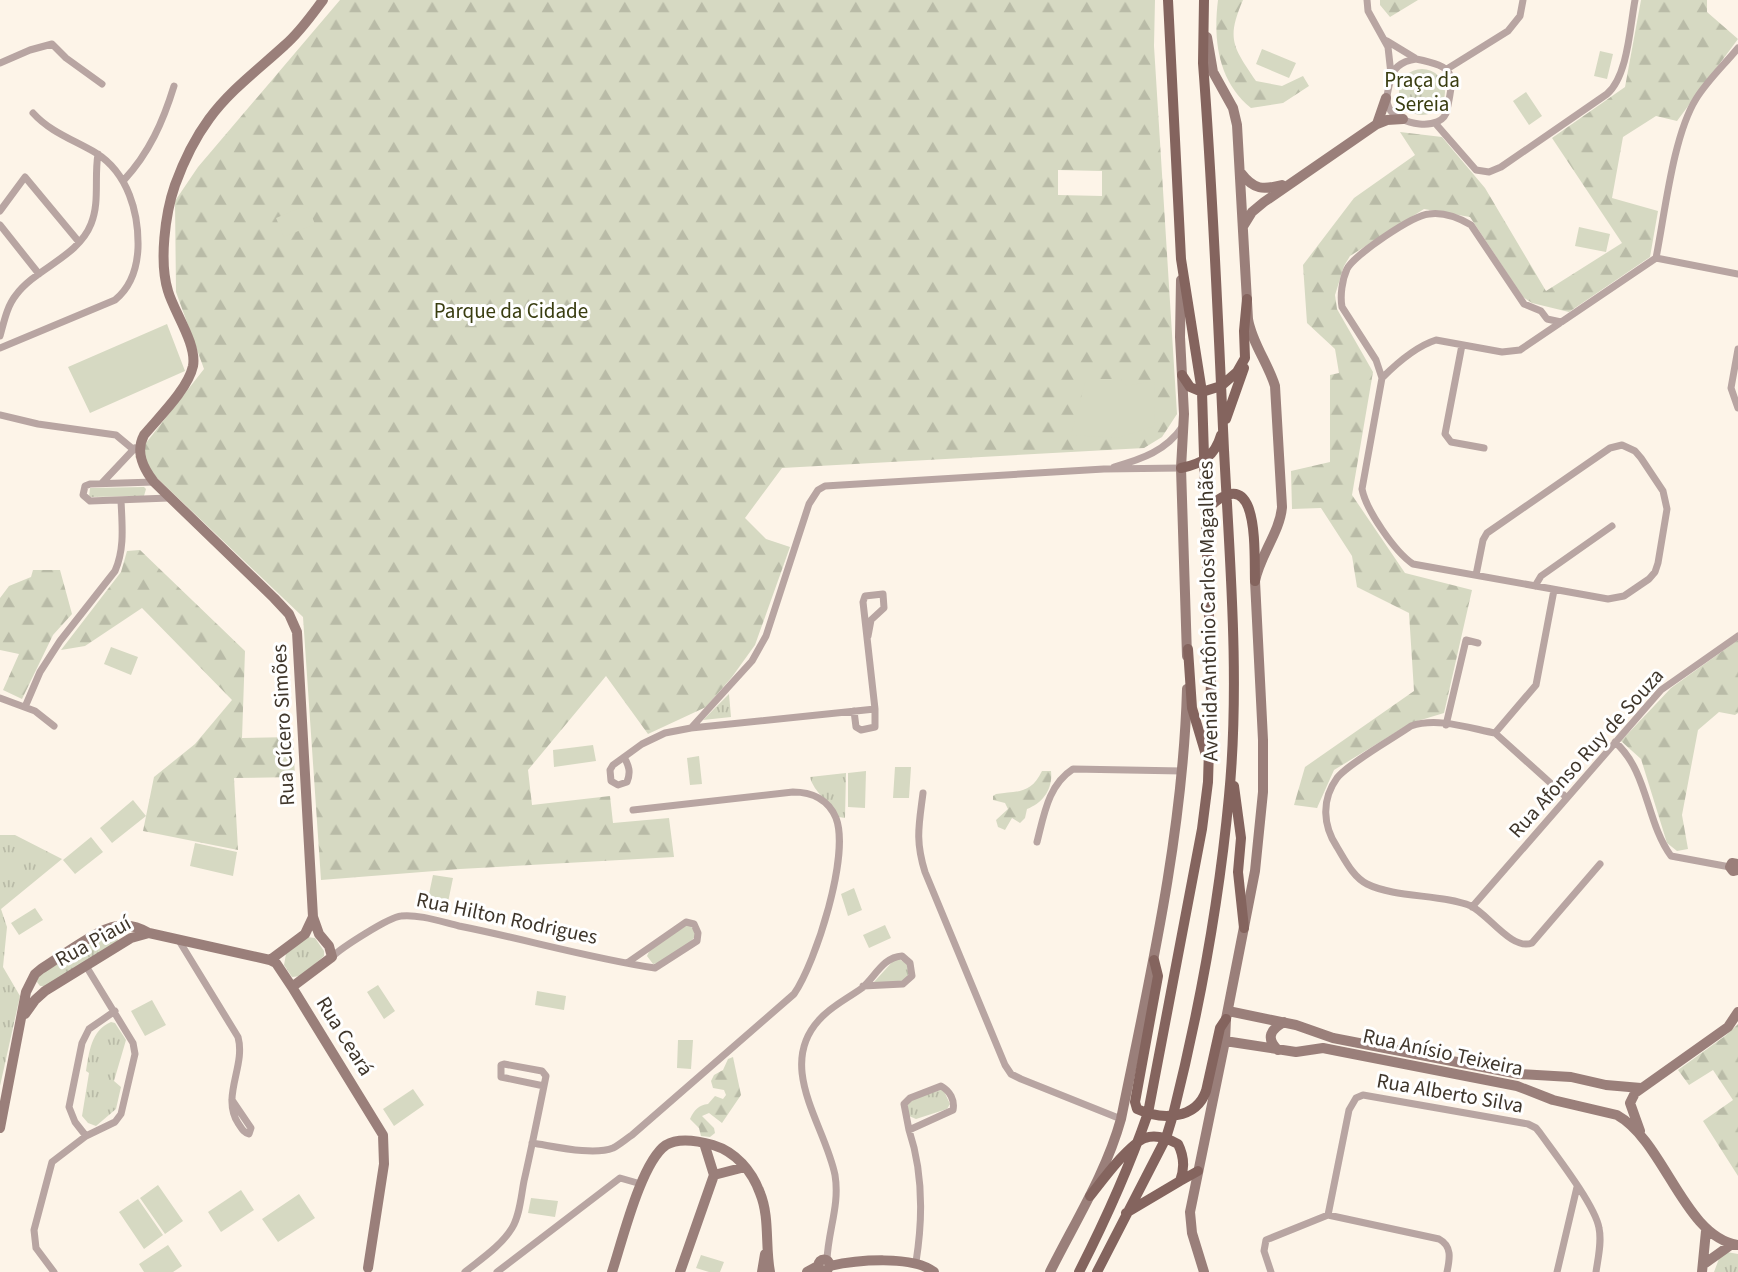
<svg xmlns="http://www.w3.org/2000/svg" width="1738" height="1272" viewBox="0 0 1738 1272" font-family="'Source Sans 3',sans-serif">
  <defs>
    <pattern id="grass-tufts" width="24" height="20" patternUnits="userSpaceOnUse" patternTransform="scale(1.75)"><rect width="24" height="20" fill="#d6d9c2"/><path d="M3 7l-1-3M5 7V3M7 7l1-3M15 17l-1-3M17 17v-4M19 17l1-3" fill="none" stroke="#b9bba7"/></pattern>
    <pattern id="forest-firs" width="22" height="20" patternUnits="userSpaceOnUse" patternTransform="scale(1.75)"><rect width="22" height="20" fill="#d6d9c2"/><path d="M5 1l3.5 6h-7zM16 11l3.5 6h-7z" fill="#b9bba7"/></pattern>
  </defs>
  <rect width="100%" height="100%" fill="#fdf4e8"/>
  <path fill="url(#grass-tufts)" d="M1399 92a23 23 0 1 1 46 0a23 23 0 1 1-46 0Z
    M144,487L146,489L144,496L89,497L90,488Z
    M729,694L731,717L703,720Z
    M846,773L845,818L839,817C830,802 814,793 810,777Z
    M0,835H15L62,859L1,909L7,927L3,967L20,996L0,1086Z
    M684,925H690L696,934C691,946 666,963 653,964L647,956L651,947Z
    M110,932H115L118,941L45,986H40L37,982L38,976Z
    M307,937L315,938L324,951V956L301,976L292,977L284,965L286,954Z
    M899,959L907,964L909,974L903,982H874L894,960Z
    M111,1022L115,1023L126,1040L114,1081L121,1087L116,1109L96,1126L88,1123L82,1116L89,1073L86,1071C89,1053 91,1030 111,1022Z
    M943,1089L950,1104L947,1109L916,1119L909,1116L907,1106L913,1099Z
    M1727,1252L1738,1254V1272H1714L1720,1256Z"/>
  <path fill="url(#forest-firs)" fill-rule="evenodd" d="M340,0H1155L1154,46L1177,414L1162,437L1144,448L782,468L745,518L766,539L790,547L755,645L732,677L706,707L648,734L606,676L528,770L532,805L610,796L613,823L669,818L674,857L460,869L321,880L303,617L135,457L204,369L176,292L175,201L198,167ZM1058,170L1102,171V196L1058,195Z
    M1218,0H1243C1226,39 1233,47 1256,81L1282,86L1303,76L1309,86L1283,103L1251,108C1218,81 1213,40 1218,0Z
    M1380,0H1418L1390,17L1380,5Z
    M1641,0H1707V12L1738,39L1677,121L1656,116L1623,137L1612,198L1658,211L1650,257L1569,312L1532,303L1523,297L1470,217L1424,209L1350,256L1344,266L1335,295L1337,309L1373,372L1352,495L1405,573L1472,590L1444,713L1411,723L1334,770L1317,808L1294,805L1305,767L1414,691L1409,613L1357,587L1352,556L1321,508L1292,509L1291,471L1330,462V375L1339,373L1335,349L1307,323L1303,265L1354,198L1415,155L1400,132L1442,137L1485,188L1546,291L1622,243L1552,138L1625,87Z
    M140,550L245,651L242,738L293,737L295,777L234,778L238,850L143,831L154,777L195,744L232,700L142,608L85,646L61,650L121,572L127,551Z
    M33,570H60L72,614L53,635L22,699L3,690L19,654L0,650V598L9,586L31,577Z
    M1738,640V713L1735,715L1719,712L1698,730L1682,815L1688,849L1677,851L1667,843L1641,759L1621,741L1671,688Z
    M1042,771H1051C1053,789 1043,803 1027,809L1025,818L1020,823L1012,818L1005,830L998,827L996,820L1008,809L1005,803L993,800V796L996,794C1018,791 1031,794 1042,771Z
    M1738,1024V1176L1703,1121L1733,1100L1713,1070L1689,1085L1678,1070L1725,1036Z
    M733,1057L741,1095L722,1123L709,1113L702,1116L714,1128L715,1133L710,1137L701,1136L699,1128L690,1119C694,1110 699,1105 708,1104L715,1096L723,1099L726,1095L724,1090L713,1088L711,1081L714,1075L723,1070L728,1059Z"/>
  <path fill="#d6d9c2" d="M1262,49L1296,63L1289,78L1256,64Z
    M1600,51L1613,54L1607,79L1594,76Z
    M1526,92L1542,116L1529,125L1513,101Z
    M307,205L315,224L284,237L276,218Z
    M1579,227L1610,234L1606,252L1575,246Z
    M167,324L185,371L90,413L68,367Z
    M1086,379H1121L1126,386L1154,381L1155,426L1117,438L1071,435Z
    M111,647L138,657L131,675L104,664Z
    M593,745L596,761L554,767L553,750Z
    M699,756L702,784L690,785L687,758Z
    M895,767H911L909,798H893Z
    M866,771L865,808L848,807V773Z
    M133,800L146,816L112,843L100,828Z
    M91,837L103,852L75,874L63,860Z
    M195,843L237,852L233,876L190,866Z
    M433,875L453,878L446,912L426,908Z
    M854,888L862,910L848,916L841,894Z
    M35,908L43,920L19,935L11,923Z
    M885,925L891,938L869,948L863,935Z
    M378,985L395,1011L384,1019L367,992Z
    M537,991L566,996L564,1010L535,1005Z
    M152,1000L166,1025L145,1036L131,1011Z
    M678,1040H693L691,1069L677,1068Z
    M413,1089L424,1105L394,1126L383,1109Z
    M158,1185L183,1221L165,1234L140,1198Z
    M241,1190L254,1210L221,1232L208,1212Z
    M299,1194L315,1218L278,1242L262,1219Z
    M531,1198L558,1201L555,1217L528,1213Z
    M138,1199L163,1235L144,1249L119,1212Z
    M168,1245L182,1266L173,1272H144L139,1264Z
    M701,1255L724,1262L720,1272H709L696,1268Z"/>
  <g fill="none" stroke-linecap="round" stroke-linejoin="round">
    <path stroke="#b8a5a2" stroke-width="7" d="M1367,0L1368,11L1388,47L1391,74
      M1387,41L1415,58
      M1416,59C1455,67 1455,72 1447,110C1443,133 1397,125 1389,108C1385,99 1388,91 1390,82C1392,68 1402,61 1416,59Z
      M0,63L30,50L52,44L66,58L102,84
      M1447,69L1508,31L1520,16L1523,0
      M1435,123L1476,170L1489,172L1501,167L1607,94C1628,76 1630,26 1635,0
      M124,180C149,153 163,122 174,86
      M0,211L25,177L79,242
      M0,225L39,274
      M1656,258L1738,274
      M0,336C4,322 7,306 16,295C36,268 78,257 91,224C100,202 94,178 98,154
      M1462,345L1445,434L1451,442L1484,448
      M0,348L115,300C131,287 137,269 138,248C139,213 128,173 96,153C74,140 50,132 33,113
      M1738,349L1731,388L1738,408
      M1382,378L1376,360L1342,307C1340,296 1342,280 1347,269C1354,255 1413,215 1429,214C1443,212 1459,218 1471,225L1524,304L1541,311L1547,319L1561,322
      M0,415L38,424L116,435L134,450
      M1114,467C1142,459 1166,451 1183,426
      M154,482L90,484L85,486L83,495L90,501L169,498
      M102,483L135,448
      M1476,575L1483,540L1487,533L1610,448L1622,445L1635,451L1641,458L1663,491L1667,509L1658,563L1655,572L1649,579L1624,596L1608,599L1413,564C1395,552 1366,510 1362,489L1382,378C1396,364 1417,346 1436,340L1502,352L1520,350L1656,258C1665,213 1673,136 1696,99C1707,81 1724,65 1738,48
      M1535,586L1541,576L1612,526
      M0,698L35,711L54,726
      M25,707L40,672L60,641L115,571C125,548 122,525 121,500
      M854,711L856,727L861,730L875,727V709
      M1446,725L1466,640L1478,643
      M691,728L875,709L863,602L865,596L883,594L884,608L871,620L868,636
      M1495,733C1469,728 1437,717 1411,726C1394,738 1349,763 1337,778C1321,800 1323,826 1337,847C1345,860 1353,877 1367,884C1395,898 1442,894 1471,906C1488,914 1512,951 1532,943L1600,864
      M1495,733L1536,685L1554,590
      M1495,733L1566,797
      M1615,742C1648,771 1646,822 1671,856L1730,867
      M624,757C629,766 631,772 627,782L618,785L611,781L610,770L613,765L642,744L665,733L691,728L752,661L766,636L809,504L818,490L825,486L1104,469L1181,468
      M923,793C919,825 915,840 925,872L1005,1065L1011,1074L1021,1079L1121,1119
      M1037,842C1044,815 1048,785 1073,769L1182,771
      M1472,907L1661,690L1738,636
      M178,939L238,1037C246,1066 221,1096 238,1123C242,1129 243,1132 249,1134L251,1128L232,1100
      M332,957C341,948 389,917 401,916C419,914 442,922 459,926C525,939 589,958 655,968L697,941L698,933L694,924L686,922L627,963
      M941,1086C950,1091 955,1100 953,1110L909,1130L904,1104L910,1098Z
      M909,1130C923,1172 923,1218 916,1262
      M86,1136L75,1122L69,1107L82,1043L89,1029L115,1011
      M532,1143C553,1146 593,1156 613,1148C619,1145 626,1139 632,1135L794,994C816,962 850,855 836,818C828,799 811,792 793,792L633,810
      M1328,1215L1349,1110L1356,1098L1363,1095L1528,1124L1536,1128L1540,1133C1555,1154 1595,1205 1599,1228C1602,1242 1598,1258 1596,1272
      M827,1260C828,1231 840,1205 835,1175C825,1125 776,1067 819,1020C831,1006 847,999 862,988C875,977 883,957 902,956L910,963L912,976L903,984L863,986
      M54,1272L36,1248L34,1230L52,1162L86,1136L115,1122L121,1114L135,1054L133,1043L86,966
      M465,1272C481,1259 501,1246 512,1228C520,1215 521,1196 524,1181C532,1146 539,1111 546,1076L542,1071L504,1064L501,1065V1077L544,1086
      M497,1272L620,1178L641,1184
      M1271,1272L1264,1251L1266,1240L1328,1215L1439,1239C1452,1246 1450,1258 1447,1272
      M1557,1272L1577,1187"/>
    <path stroke="#9a7f7a" stroke-width="10" d="M1377,124L1386,98
      M1241,173C1254,190 1263,190 1282,185
      M1244,225L1252,212L1264,202L1377,124L1387,120L1403,119
      M1181,280L1180,337L1184,414L1181,468L1187,656
      M1738,864L1732,863L1730,867L1733,871L1738,870
      M270,960L305,934L313,917
      M292,987L332,957L329,946L319,934L313,917L297,632L289,614L274,598L154,482C143,468 135,452 144,435C159,417 188,389 193,366C197,344 174,312 168,291C159,262 165,214 175,185C183,163 195,138 209,119C230,90 259,69 285,45C300,32 311,16 323,0
      M1228,1011L1296,1025L1333,1038L1519,1074L1571,1077L1606,1085L1641,1088
      M25,1014L35,1000L45,991L131,938L149,933
      M1225,1041L1296,1052L1323,1048L1338,1051L1517,1086L1553,1100L1617,1115C1665,1142 1684,1237 1738,1245
      M1278,1050C1265,1038 1271,1029 1284,1022
      M0,1128L26,992L35,974L41,969C59,958 99,928 117,926C129,924 139,927 149,933L270,960L276,963L292,987L383,1135L384,1164L368,1268
      M1640,1131L1630,1103L1635,1093L1728,1027L1738,1012
      M714,1175L745,1167
      M818.5 1265a5.5 5.5 0 1 1 11 0a5.5 5.5 0 1 1-11 0Z
      M1704,1264L1732,1244
      M830,1266C856,1260 913,1255 934,1272
      M612,1272C622,1242 641,1162 666,1145C679,1137 699,1141 713,1145C736,1152 752,1171 760,1193C770,1217 765,1246 770,1272
      M680,1272L714,1175L704,1143
      M762,1272L765,1254
      M807,1272L818,1266
      M1050,1272C1075,1222 1106,1173 1121,1119C1150,977 1183,834 1187,689
      M1204,1272L1192,1233L1190,1212L1225,1041L1226,1019L1255,871L1263,792V740L1255,581C1260,555 1280,532 1282,507L1275,386C1268,363 1252,343 1248,319L1237,125L1233,108L1213,72L1207,37
      M1702,1272L1706,1231"/>
    <path stroke="#84645e" stroke-width="10" d="M1182,375L1190,387L1202,392L1221,386L1237,372L1245,358L1244,331L1247,299
      M1226,419L1244,368
      M1181,468C1202,464 1215,456 1221,435
      M1205,511C1260,455 1254,550 1255,581
      M1188,649L1192,708L1206,755
      M1234,786L1241,838L1238,872L1244,928
      M1154,960L1158,976L1135,1102L1137,1109C1161,1120 1196,1120 1206,1091L1220,1028L1226,1019
      M1180,1181L1198,1171
      M1090,1196C1102,1181 1128,1145 1145,1138C1156,1134 1169,1139 1178,1144C1184,1156 1185,1168 1180,1181L1126,1213
      M1079,1272C1105,1221 1129,1168 1148,1113L1202,829L1208,782L1211,681L1202,392L1181,259L1168,0
      M1097,1272L1166,1138L1173,1115C1199,1011 1219,903 1229,796C1240,682 1230,565 1224,450C1218,321 1213,192 1203,63L1204,0"/>
  </g>
  <g text-anchor="middle" stroke-width="6" stroke-linejoin="round" paint-order="stroke">
    <g font-size="21" fill="#393d10" stroke="#fff">
      <text x="1422" y="87">Praça da<tspan x="1422" dy="24">Sereia</tspan></text>
      <text x="511" y="318">Parque da Cidade</text>
    </g>
    <g font-size="21" fill="#3f362b" stroke="#fff">
      <text transform="translate(1208 611) rotate(-91)" y="7">Avenida Antônio Carlos Magalhães</text>
      <text transform="translate(283 725) rotate(-93)" y="7">Rua Cícero Simões</text>
      <text transform="translate(1586 753) rotate(-48)" y="7">Rua Afonso Ruy de Souza</text>
      <text transform="translate(507 918) rotate(12)" y="7">Rua Hilton Rodrigues</text>
      <text transform="translate(93 941) rotate(-29)" y="7">Rua Piauí</text>
      <text transform="translate(345 1036) rotate(58)" y="7">Rua Ceará</text>
      <text transform="translate(1443 1052) rotate(12)" y="7">Rua Anísio Teixeira</text>
      <text transform="translate(1450 1093) rotate(10)" y="7">Rua Alberto Silva</text>
    </g>
  </g>
</svg>
